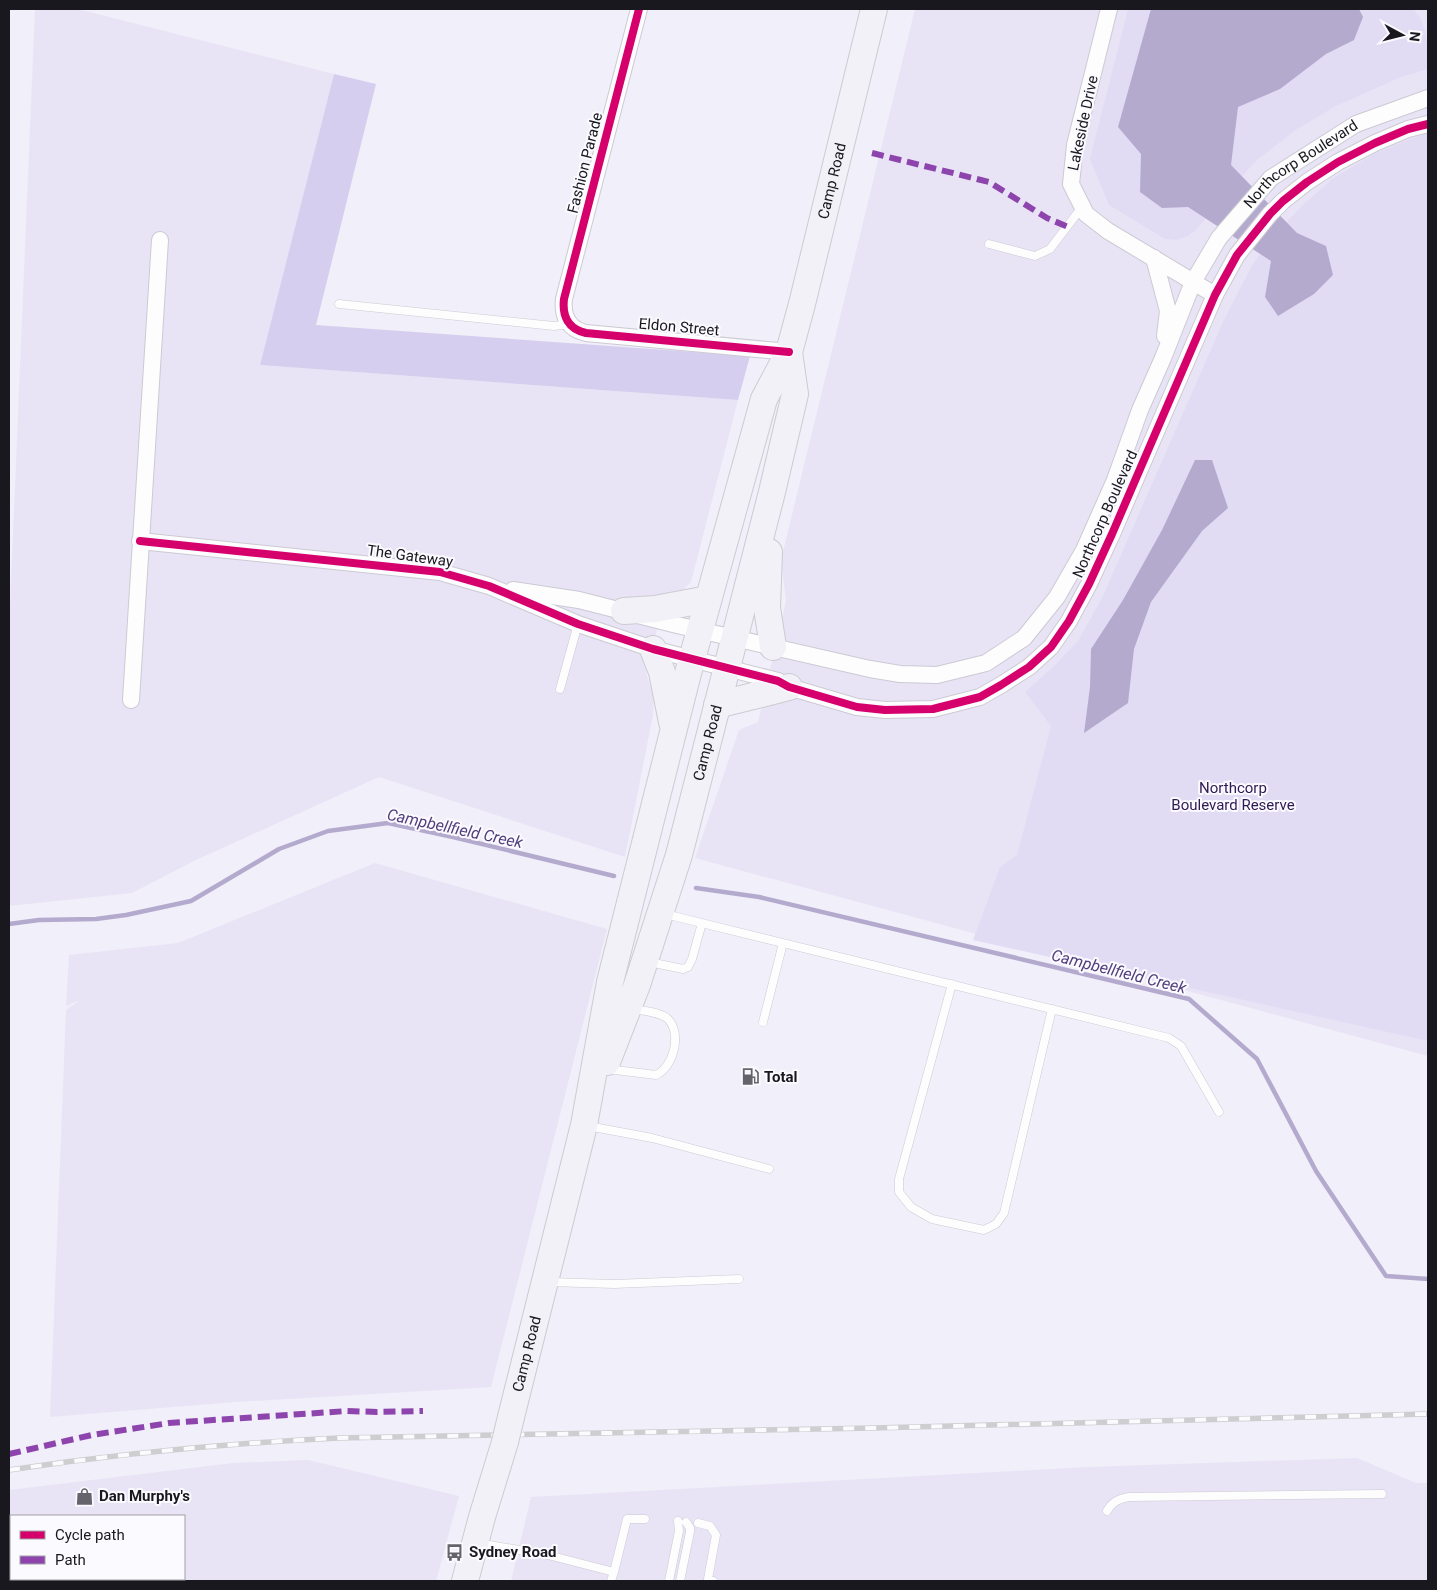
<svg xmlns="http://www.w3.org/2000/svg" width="1437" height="1590" viewBox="0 0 1437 1590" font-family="Roboto,sans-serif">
  <rect width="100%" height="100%" fill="#f1eff9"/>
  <path fill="#e8e4f6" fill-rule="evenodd" d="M35,9H78L334,74L260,365L738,400L691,582L677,596L664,601L646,673L654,697L653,715L625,857L379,777L196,860L132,893L9,906V630Z
    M915,9H1428V1056L695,858L739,730L758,722L786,601L781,560Z
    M375,863L607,929L491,1387L235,1402L50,1417L66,1010L80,1000L66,1006L69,955L178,943Z
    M1357,1458L1416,1483H1428V1581H511L531,1497L1088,1467Z
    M308,1460L459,1496L436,1581H9V1490L233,1463ZM184,1516V1579H11V1516Z"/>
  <path fill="#e1dcf4" d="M1128,9H1413C1428,23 1428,49 1428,69L1401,77L1336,106L1297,129L1257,160L1231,188L1196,230L1188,236L1177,240L1165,239L1109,205L1090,159Z
    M1428,132V1041L973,940L1000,867L1017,855L1051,726L1025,692L1054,666L1078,641L1102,598L1223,322L1250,269L1257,258L1281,228L1301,207L1333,178L1378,152Z"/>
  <path fill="#d6ceee" d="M334,74L376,84L316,325L750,356L738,400L260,365Z"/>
  <path fill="#b3aace" d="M1151,9H1359L1363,17L1354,40L1326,54L1280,89L1238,107L1231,165L1297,233L1326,246L1333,275L1314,294L1278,316L1265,297L1271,261L1188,207L1162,208L1140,192L1141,154L1118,127Z
    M1195,460H1212L1228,508L1202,531L1151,602L1134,649L1128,703L1084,733L1090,687L1091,649L1123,600L1162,530Z"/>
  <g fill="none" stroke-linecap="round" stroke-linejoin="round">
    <path stroke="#b3aace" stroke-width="4.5" d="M696,888L759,897L1189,999L1257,1059L1316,1171L1386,1276L1428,1279
      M9,924L39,920L96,919L126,915L191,901L279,849L328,831L388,823L453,837L614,876"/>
    <defs>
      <path id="lane" d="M989,244L1035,256L1050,249L1082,207
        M339,304L554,326L569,324
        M560,689L578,624
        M665,914L1169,1038L1181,1046L1219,1112
        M649,962L683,969L688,967L692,959L702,923
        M952,984L899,1179V1192L911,1207L932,1219L984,1230L996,1224L1004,1213L1052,1009
        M763,1022L783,943
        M607,1069L656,1075C674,1067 682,1033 668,1019C661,1012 643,1011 633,1009
        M588,1126L652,1138L769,1169
        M549,1282L614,1284L739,1279
        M1107,1511C1112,1502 1118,1499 1129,1497L1382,1494
        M698,1523L710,1526L716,1535L708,1579L713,1581
        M478,1543L548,1555L614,1572L611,1581
        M614,1572L627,1519H645
        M669,1581L679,1531L678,1521
        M680,1581L690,1532V1528L686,1522"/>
      <g id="street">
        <path d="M639,9L564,299C562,316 568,329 586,333L789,352"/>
        <path d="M1109,9L1075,145L1071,184L1086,214L1108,231L1215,295"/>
        <path d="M1154,258L1168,311L1165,336"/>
        <path d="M140,541L440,572L489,586L578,624L653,649L778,681L789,687L857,707L885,710L933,709L980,697L1001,685L1029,667L1051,647L1069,621L1089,584L1112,534L1215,295L1237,255L1270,214L1283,201L1307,182L1338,162L1375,143L1408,129L1428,124"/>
        <path id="s1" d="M513,590L579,600L677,625L870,669L900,674L937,675L986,663L1024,638L1057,597L1084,550L1115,480L1140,410L1163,358L1193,282L1219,238L1271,178L1356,124L1428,98"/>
        <path d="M131,700L160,240"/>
      </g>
      <g id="primary">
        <path d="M769,552L767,608L773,647"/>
        <path d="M624,611L655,609L708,599"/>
        <path d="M653,649L662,672L672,722"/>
        <path d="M717,705L789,687"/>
        <path id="s2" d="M607,1062L637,985L679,855L745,597L772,492L795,394L789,352"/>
        <path id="s3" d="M511,1417L584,1125L610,982L687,677L764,399L789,352L802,304L874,9"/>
        <path d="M465,1581L482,1517L505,1442"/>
      </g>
    </defs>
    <use href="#lane" stroke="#cccad3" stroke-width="9"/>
    <use href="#street" stroke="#cccad3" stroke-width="18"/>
    <use href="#primary" stroke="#cccbd0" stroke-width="28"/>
    <use href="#lane" stroke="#fdfdfe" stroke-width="8"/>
    <use href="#street" stroke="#fdfdfe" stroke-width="16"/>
    <use href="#primary" stroke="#f3f1f8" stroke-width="26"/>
    <defs>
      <path id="rail" d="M9,1470C118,1454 228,1443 339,1438L874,1428L1428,1414"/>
    </defs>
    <use href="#rail" stroke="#ceced0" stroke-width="5.5"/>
    <use href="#rail" stroke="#fbfaff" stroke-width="4" stroke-dasharray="11" stroke-linecap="butt"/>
    <defs>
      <path id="primary-bridge" d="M505,1442L511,1417"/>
    </defs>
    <use href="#primary-bridge" stroke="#cccbd0" stroke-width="28" stroke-linecap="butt"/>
    <use href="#primary-bridge" stroke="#f3f1f8" stroke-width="26"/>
    <path stroke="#8e44ad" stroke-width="6" stroke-dasharray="12 6" stroke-linecap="butt" d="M872,153L989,182L1047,218L1068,227
      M9,1454L92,1435L169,1423L347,1411L377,1412L423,1411"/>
    <defs>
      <path id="cycleway" d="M639,9L564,299C562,316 568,329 586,333L789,352
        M140,541L440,572L489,586L578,624L653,649L778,681L789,687L857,707L885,710L933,709L980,697L1001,685L1029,667L1051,647L1069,621L1089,584L1112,534L1215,295L1237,255L1270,214L1283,201L1307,182L1338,162L1375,143L1408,129L1428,124"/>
    </defs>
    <use href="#cycleway" stroke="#fbfaff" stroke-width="11"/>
    <use href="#cycleway" stroke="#d6006c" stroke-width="8"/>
  </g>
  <defs>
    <symbol id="fuel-bare" viewBox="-9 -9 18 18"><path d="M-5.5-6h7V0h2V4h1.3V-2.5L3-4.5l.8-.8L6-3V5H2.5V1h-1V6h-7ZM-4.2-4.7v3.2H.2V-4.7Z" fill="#65636b" stroke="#fbfaff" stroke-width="2.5" paint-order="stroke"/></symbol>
    <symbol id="shop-bare" viewBox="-9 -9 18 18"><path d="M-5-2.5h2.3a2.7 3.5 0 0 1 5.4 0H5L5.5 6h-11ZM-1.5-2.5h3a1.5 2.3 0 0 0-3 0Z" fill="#65636b" stroke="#fbfaff" stroke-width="2.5" paint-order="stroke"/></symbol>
    <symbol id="bus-bare" viewBox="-9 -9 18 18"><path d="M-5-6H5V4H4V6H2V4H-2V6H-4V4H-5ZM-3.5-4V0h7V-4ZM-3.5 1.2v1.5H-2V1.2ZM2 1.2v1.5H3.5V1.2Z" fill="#65636b" stroke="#fbfaff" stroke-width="2.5" paint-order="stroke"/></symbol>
  </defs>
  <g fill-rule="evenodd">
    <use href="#fuel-bare" x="738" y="1064" width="25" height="25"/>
    <use href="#shop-bare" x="72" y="1484" width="25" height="25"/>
    <use href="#bus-bare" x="442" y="1540" width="25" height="25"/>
  </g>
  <g text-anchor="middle" stroke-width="4" stroke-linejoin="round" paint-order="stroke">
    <g font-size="15" fill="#19181f" stroke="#fbfaff">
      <text transform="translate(1083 123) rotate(-78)" y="5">Lakeside Drive</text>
      <text transform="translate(585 163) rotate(-76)" y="5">Fashion Parade</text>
      <text dy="5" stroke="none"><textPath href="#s1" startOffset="1088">Northcorp Boulevard</textPath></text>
      <text dy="5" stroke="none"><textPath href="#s3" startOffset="1279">Camp Road</textPath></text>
      <text transform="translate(679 327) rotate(5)" y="5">Eldon Street</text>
      <text transform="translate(1105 514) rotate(-66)" y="5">Northcorp Boulevard</text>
      <text transform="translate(410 556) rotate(8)" y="5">The Gateway</text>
      <text dy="5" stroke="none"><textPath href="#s2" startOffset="335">Camp Road</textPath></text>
      <text dy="5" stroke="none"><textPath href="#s3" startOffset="65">Camp Road</textPath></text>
    </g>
    <g font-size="15" fill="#2f1a54" stroke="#fbfaff">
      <text x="1233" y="793">Northcorp<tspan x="1233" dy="17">Boulevard Reserve</tspan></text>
    </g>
    <g font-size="15" font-weight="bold" fill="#19181f" stroke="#fbfaff" text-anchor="start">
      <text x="764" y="1082">Total</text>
      <text x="99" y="1501">Dan Murphy's</text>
      <text x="469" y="1557">Sydney Road</text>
    </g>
    <g font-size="16" font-style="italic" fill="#513e7c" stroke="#fbfaff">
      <text transform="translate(455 828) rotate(12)" y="6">Campbellfield Creek</text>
      <text transform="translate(1119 971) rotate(14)" y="6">Campbellfield Creek</text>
    </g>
  </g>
  <rect width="1437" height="1590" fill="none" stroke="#19181f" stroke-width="20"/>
  <rect x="10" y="1515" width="175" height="65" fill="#fbfaff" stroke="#a1a0a5"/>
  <rect x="20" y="1531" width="25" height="8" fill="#d6006c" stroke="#a1a0a5"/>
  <text x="55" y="1540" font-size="15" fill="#19181f">Cycle path</text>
  <rect x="20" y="1556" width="25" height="8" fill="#8e44ad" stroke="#a1a0a5"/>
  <text x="55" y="1565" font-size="15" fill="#19181f">Path</text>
  <g transform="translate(1402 35) rotate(97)" stroke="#fbfaff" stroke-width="4" paint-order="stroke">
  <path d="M0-4L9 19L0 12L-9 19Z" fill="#19181f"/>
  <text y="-8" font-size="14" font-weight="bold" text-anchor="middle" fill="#19181f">N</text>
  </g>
</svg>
